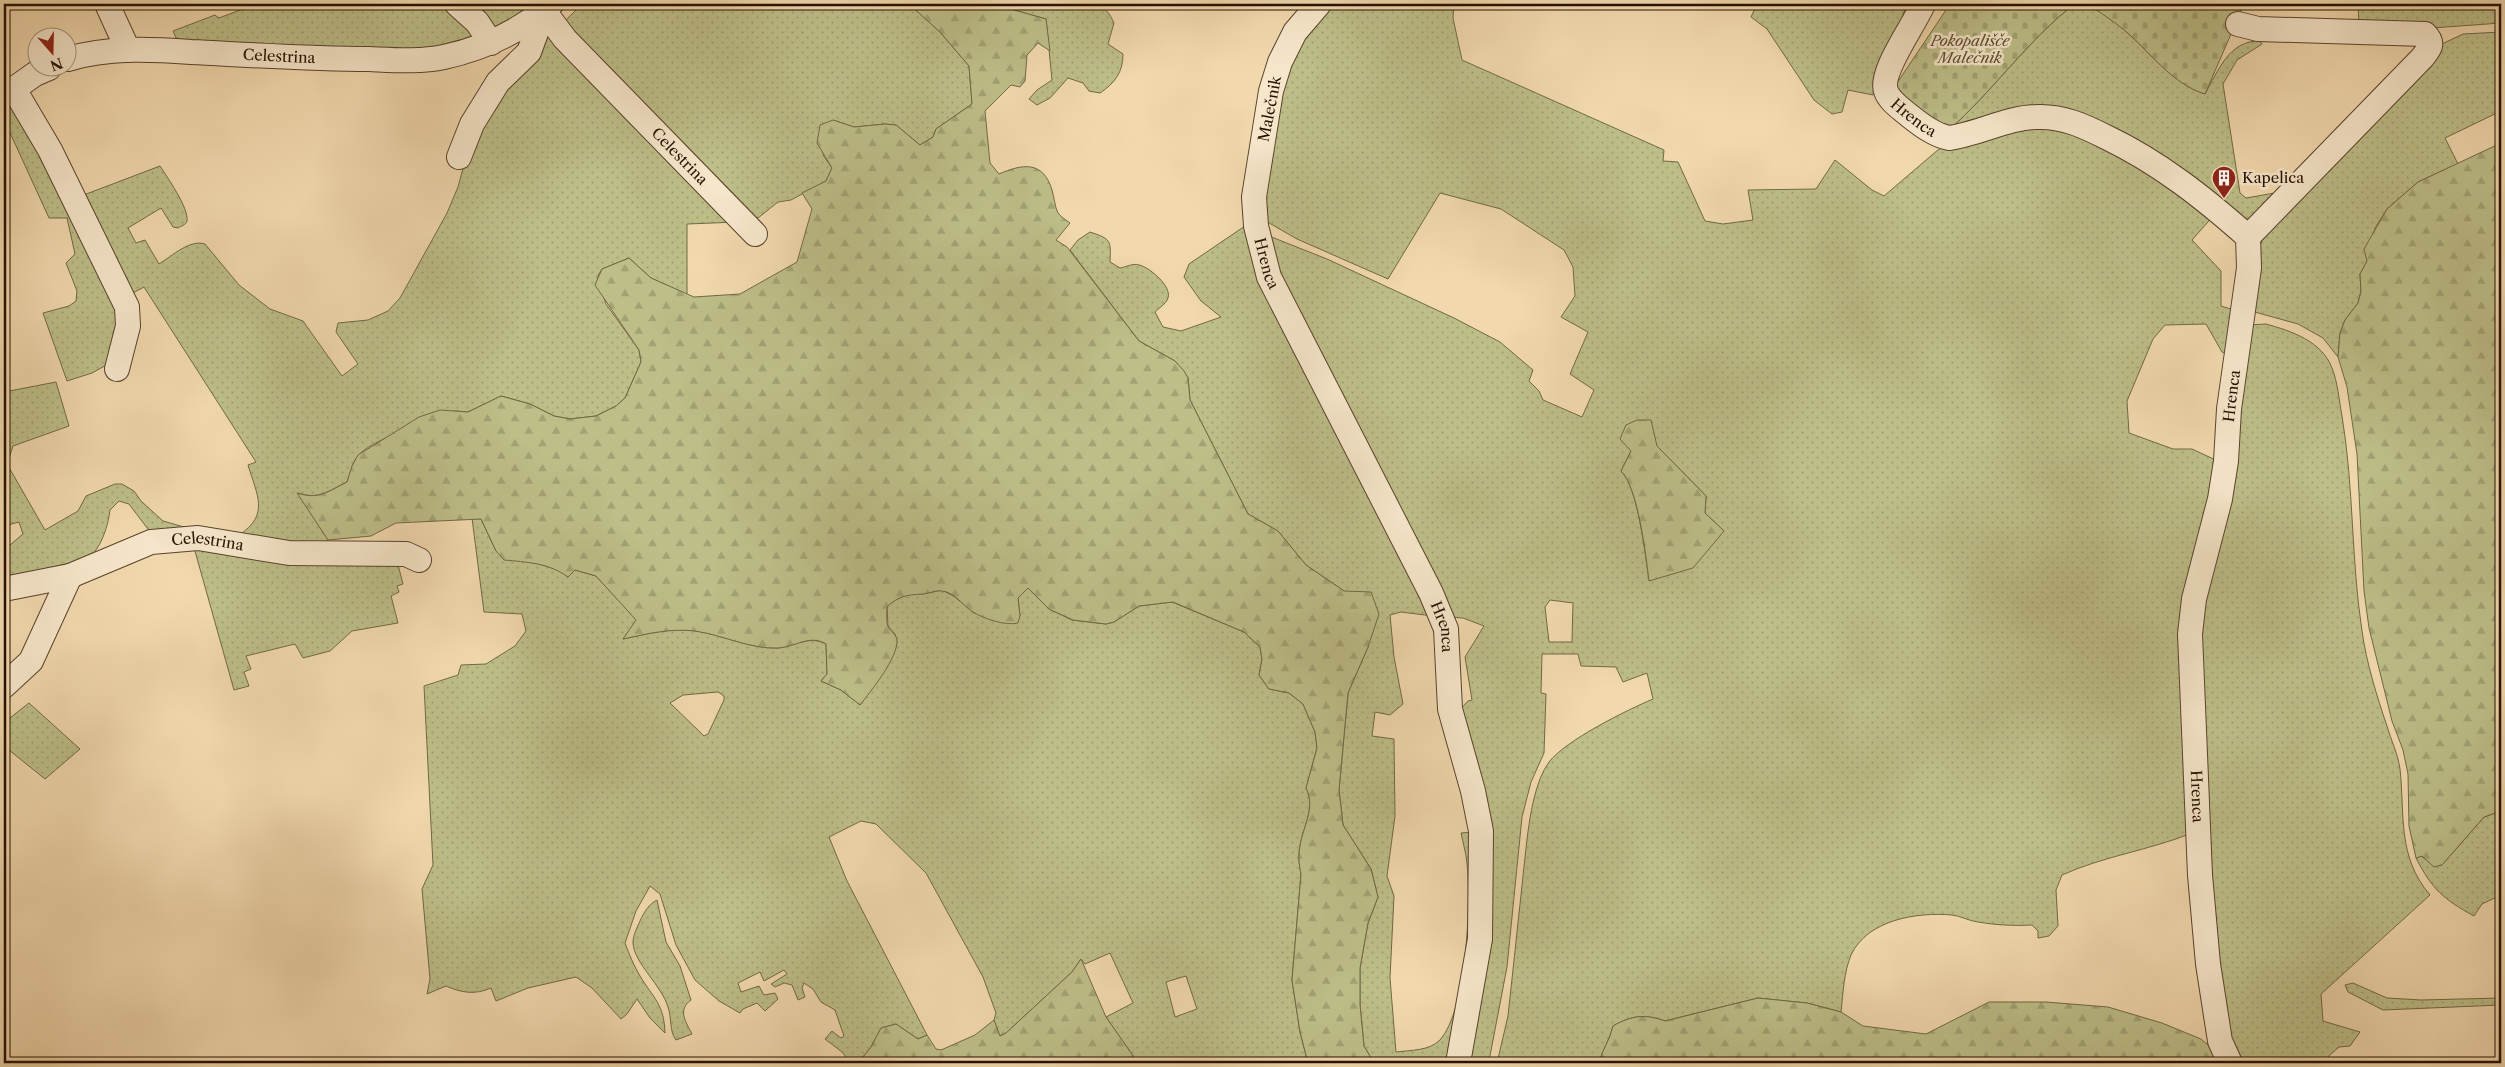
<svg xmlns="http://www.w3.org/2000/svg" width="2505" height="1067" viewBox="0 0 2505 1067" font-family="'Libre Caslon Text',serif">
  <defs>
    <pattern id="grass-dots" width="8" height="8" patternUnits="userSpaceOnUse" patternTransform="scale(1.25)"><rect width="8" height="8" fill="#bdbe88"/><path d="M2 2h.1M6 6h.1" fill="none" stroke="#a2a274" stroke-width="1.8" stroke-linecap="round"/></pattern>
    <pattern id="forest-firs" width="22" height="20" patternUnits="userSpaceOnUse" patternTransform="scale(1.25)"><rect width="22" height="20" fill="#bdbe88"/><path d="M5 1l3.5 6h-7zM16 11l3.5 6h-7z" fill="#a2a274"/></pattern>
    <pattern id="cemetery-stones" width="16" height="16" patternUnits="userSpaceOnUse" patternTransform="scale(1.25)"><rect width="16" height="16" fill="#bdbe88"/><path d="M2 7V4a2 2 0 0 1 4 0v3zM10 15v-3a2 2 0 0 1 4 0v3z" fill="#a2a274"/></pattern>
  </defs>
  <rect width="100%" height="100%" fill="#f1d8ad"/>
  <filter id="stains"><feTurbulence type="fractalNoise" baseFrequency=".004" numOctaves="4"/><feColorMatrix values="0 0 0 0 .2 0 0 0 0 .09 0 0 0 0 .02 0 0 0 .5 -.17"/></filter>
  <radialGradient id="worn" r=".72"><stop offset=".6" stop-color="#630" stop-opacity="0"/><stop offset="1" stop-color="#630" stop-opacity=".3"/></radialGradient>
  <path fill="url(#grass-dots)" stroke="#726845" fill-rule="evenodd" d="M256,4H451L475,37L434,48L383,50L177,40L173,31L215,15L219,18Z
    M464,4H536L497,28L489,25Z
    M582,4H909L940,32L969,66L972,104L936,129L933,137L920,145L896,125L885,124L854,127L833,120L823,155L832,168L826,181L791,200L778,202L758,218L750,216L560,26Z
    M1002,4C1024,4 1085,0 1102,8C1108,10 1111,17 1114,23L1108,44L1123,54C1123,72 1115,83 1100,93L1089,91L1083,83L1068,78L1050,98L1037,105L1029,99L1037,90L1052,80L1046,19L1007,8Z
    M1323,4H1454L1453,18L1462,60L1664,150L1663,161L1678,162L1705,221L1723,224L1753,220L1748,190L1816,189L1835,160L1872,190L1884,196L1939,149L2037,123L2073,129L2215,214L2192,240L2221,271V306L2237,311L2233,357L2222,352L2206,324L2165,325L2153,339L2127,401L2129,433L2173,449H2192L2220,462L2197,556L2192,833C2150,850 2104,856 2062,875L2056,890L2058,926L2049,936L2038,938V931L2032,925C2013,926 1996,925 1978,922C1969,921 1961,916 1952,915C1918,912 1868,919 1851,955C1844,972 1843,993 1841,1012L1807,1003L1758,998L1665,1021C1646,1014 1632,1015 1613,1026C1610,1040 1602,1050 1599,1063H1497L1508,1016L1527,839C1530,816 1535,781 1549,762C1566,740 1627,710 1653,699L1647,673L1623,682L1616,667L1581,666L1578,654H1542L1541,693L1546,694L1544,753L1531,782L1522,817L1507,967L1489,1061L1487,1063H1469L1486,925L1457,713L1468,701L1472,700L1465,657L1484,626L1463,618L1449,617L1286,297L1269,236L1327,259L1454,318L1500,342L1533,370L1529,381L1539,391L1543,400L1582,417L1594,390L1570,374L1588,332L1561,317L1575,296L1573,267L1564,250L1501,209L1440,193L1388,279L1297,239L1264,220L1272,120L1279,84ZM1657,446L1706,496L1705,513L1724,531L1649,580C1645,555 1638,487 1621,471L1631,451ZM1550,600L1573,603L1572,642H1549L1545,607Z
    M1757,4H1907L1873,95L1848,90L1842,112L1832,114L1814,100L1767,29L1751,17Z
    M2074,4C2120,4 2157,80 2205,94C2218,71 2229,40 2260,41L2262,44L2237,60L2223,84L2240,193L2246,198L2286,191L2250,222L2242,220L2076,118L1948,131C1993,91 2027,41 2074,4Z
    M2358,4H2501V23L2418,29L2359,25Z
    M2501,32V111L2445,138L2458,164L2418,182L2387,209L2375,228L2367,261L2360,274L2361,291L2358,303L2345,320L2340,333L2338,357L2323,338L2298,324L2251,311L2254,270L2263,235L2408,85C2422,73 2438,63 2442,44L2463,34Z
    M550,34L738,222L687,224V295L651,278L629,258L602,269L597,277L606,304L639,350L641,362L625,398L616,406L596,416L570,419L554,416L530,404L501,396L468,412L455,411C433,420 370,439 357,457C351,465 351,474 347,482C328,491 319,500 298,493L328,540L319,551L239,535C270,515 257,495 248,465L256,462L144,287L131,294L81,196L160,166C167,177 189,208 187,221C186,225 181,226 178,228L173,227L161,208L128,228L136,243L145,240L159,264C172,256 190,239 205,244L239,285L270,309L303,321L342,376L358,364L336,332L338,323L368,320L388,311L400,298L447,213L458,187L473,131Z
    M15,102L125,320L110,363L92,373L67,381L43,313L69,306L76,301L77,291L66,263L75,254L67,218H49L6,124L4,110Z
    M1245,226L1433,616L1401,612L1390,615L1394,657L1403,704L1390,715L1375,712L1372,736L1394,739L1395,816L1387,876L1394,896L1390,978L1396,1052C1411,1050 1429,1051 1440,1040C1467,1010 1471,903 1467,863C1466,853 1463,843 1461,833L1474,832L1472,953L1452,1063H1374L1364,1046L1360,1005V968L1368,923L1378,897L1371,869L1343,825L1339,790L1348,693L1368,647L1344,591L1306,565L1278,531L1248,514L1190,400L1188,378L1175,361L1139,341L1070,250L1078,240L1090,232C1111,239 1111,240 1110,262L1120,268C1126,267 1133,263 1139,265C1149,267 1172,286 1168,298C1166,304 1159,308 1155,312L1163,327L1181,331L1221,317L1201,301L1184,277L1189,264Z
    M2266,324C2291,331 2322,341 2332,368C2338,383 2339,401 2342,416C2354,488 2351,559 2362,631C2366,661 2377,697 2387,726C2391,740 2398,754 2400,769C2405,816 2397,856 2430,895L2321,994L2323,1021L2360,1032L2350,1046L2339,1047L2321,1063H2239L2226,1022L2212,932L2198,616L2247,325Z
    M56,382L69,426L13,446L7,464L45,530L78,511L86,496L115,484H122L134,491L141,501L163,521L191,529L151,533L129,504L119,501L110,510C108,527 101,548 88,559L4,578V550L23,534L19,522L4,526V392Z
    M472,518L481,519L496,551L559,570L568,577L575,570L596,576L637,620L623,639C647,634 672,627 696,631C723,635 750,649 778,648C796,646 809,635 826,644L827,674L821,681L841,690L860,705L893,654L897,642L895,634L888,626L887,607L893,601L909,594H923L942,590L955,597L974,613L1020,616L1018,598L1028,587L1049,609L1072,620L1106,624L1114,622L1139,606L1172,602L1244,632L1260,647L1262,659L1259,675L1269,689L1289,693L1303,704L1315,732L1317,748L1306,788C1316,808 1303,826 1300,846C1298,856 1299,864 1301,874L1292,980L1300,1032L1308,1063H1138L1106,1017L1133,1003L1110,953L1085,964L1081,959L1072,972L1006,1033L999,1036L994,1020L996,1013L983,977L926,873L876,824L861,821L829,837L847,881L927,1035L918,1039L896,1024L881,1028L871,1047L858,1063H851L842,1052L825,1039L832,1031L841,1038L844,1036L835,1010L821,1002L813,989L804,983L802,988L805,997L798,1000L792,985L784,983L775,987L771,984L787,974L784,970L764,981L760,972L738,983L741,992L759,986L764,995L775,993L778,999L765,1011L757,1003L743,1009L740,1013L719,1001L695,980L676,945L660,894L650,886L636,911L625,943C629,954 634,966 640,976C654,999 664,1004 665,1033L650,1018L637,999L627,1014L621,1019L592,988L576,977L528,988L496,1001L491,988C475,995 462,993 446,986L427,994L430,979L422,889L433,865L424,686L458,675L461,665L486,664L515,646L526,631L522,614L484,612ZM718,692L724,696V700L708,734L704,736L670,703L683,695ZM1186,976L1197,1009L1175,1017L1166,982Z
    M193,544L396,557L403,584L397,586L399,592L391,596L398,623L352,631L330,651L303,658L295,644L246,656L251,669L244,672L249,686L234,690Z
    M29,703L80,749L45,779L4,746V715L10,718Z
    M2501,811V895L2482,904L2474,916C2443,899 2432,889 2416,858L2421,856L2434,866L2442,865L2484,817Z
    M657,900L666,942L680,966L691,1000C677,1010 686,1022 692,1034L676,1040C669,1031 672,1018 668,1007C662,986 634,963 633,943C633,935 637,928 640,921C644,912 649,904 657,900Z
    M2353,983L2387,998L2421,1000L2501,998V1005L2383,1010L2348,992L2345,985Z"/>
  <path fill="url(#forest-firs)" stroke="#726845" d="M909,4H1002L1007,8L1046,19L1050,51L1038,43L1027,55L1025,81L1020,87L1011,85L985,111L990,163L999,174C1022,164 1043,160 1052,190C1054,197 1055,207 1058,213C1061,217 1066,220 1070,223L1056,240L1067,247L1139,341L1175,361L1184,371L1188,378L1190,400L1248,514L1278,531L1306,565L1344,591L1371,592L1379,614L1368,647L1348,693L1339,790L1343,825L1371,869L1378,897L1368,923L1360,968V1005L1364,1046L1374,1063H1308L1300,1032L1292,980L1301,874C1299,864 1298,856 1300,846C1303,826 1316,808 1306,788L1317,748L1315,732L1303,704L1289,693L1269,689L1259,675L1262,659L1260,647L1244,632L1173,602L1139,606L1114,622L1106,624L1073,620L1049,609L1028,588L1018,598L1020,616L1018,623C1006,626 984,619 973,612C963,606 954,591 941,591C935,590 928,594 922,594C907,595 898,596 887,607C887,613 886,622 888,627C891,632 896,634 897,640C898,658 871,691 860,705L841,690L821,681L827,674L826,644C810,634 795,647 778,648C749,649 723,635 695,631C671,628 646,634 623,639L636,620L596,576L575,570L568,577C549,563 526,562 504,560L496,551L481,519L396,523L371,536L328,540L297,493C319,500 327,492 347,482L352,466L358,455L419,417L440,410L468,412L501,396L530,404L554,416L570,419L596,416L616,406L625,398L641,362L639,350L595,285L602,269L629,258L651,278L694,297L740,294L797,262L812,209L802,193L826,181L832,168L817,143L820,125L833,120L854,127L885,124L896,125L920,145L933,137L936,129L972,104L969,66L940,32Z
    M2501,143V811L2484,817L2442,865L2434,867L2422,856L2416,858L2409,826L2408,774L2403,750L2392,721L2369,628L2364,591L2357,454L2347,387L2338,357L2340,333L2345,320L2358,303L2361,291L2360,274L2367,261L2364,249L2387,209L2418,182Z
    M1637,420H1651L1657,446L1706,496L1705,513L1724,531L1693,568L1649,581C1646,556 1638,487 1621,471L1631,451L1620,439L1626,425Z
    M1081,959L1106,1017L1138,1063H858L871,1047L881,1028L896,1024L918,1039L927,1035L936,1049L941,1050L975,1035L994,1020L1000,1036L1006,1033L1072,972Z
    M1758,998L1807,1003L1841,1012L1863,1026L1926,1034L1989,1002H2046L2108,1007L2162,1023L2201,1039L2216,1052L2223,1063H1599C1602,1050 1610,1040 1613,1026C1632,1015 1646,1014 1665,1021Z"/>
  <path fill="url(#cemetery-stones)" stroke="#726845" d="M1950,4H1987L1999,10L2002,4H2074C2027,41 1993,91 1948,131L1893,89Z
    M2088,4H2244L2205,94C2170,83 2150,51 2123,29C2112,20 2099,12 2088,4Z"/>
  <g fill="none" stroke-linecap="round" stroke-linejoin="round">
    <defs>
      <g id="minor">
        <path d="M107,4L128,50"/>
        <path d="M457,4L477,22L491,43"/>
        <path id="s1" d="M1319,4L1295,32L1280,62L1271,91L1254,197L1256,226L1269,277L1431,593L1446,629L1450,709L1473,791L1481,831L1480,939L1458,1063"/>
        <path id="s2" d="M1923,4C1915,24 1879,72 1886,91C1889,100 1899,107 1906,113C1919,123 1933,135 1949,138C1978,134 2009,117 2037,117C2063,116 2084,126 2106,137C2160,163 2204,198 2248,237L2249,268L2229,409L2226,461L2220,499L2194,599L2190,634L2200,875L2208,964L2220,1041L2230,1063"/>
        <path id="s3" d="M544,11L565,39L755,234"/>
        <path d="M2238,24L2258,29L2425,34C2435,44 2429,49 2422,58L2248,237"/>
        <path id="s4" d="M68,59C108,47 150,49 191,52C251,55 310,59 369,59C394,60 420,62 444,57C485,48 520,32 551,4"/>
        <path d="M14,89L50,150L127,307L128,326L117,369"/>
        <path d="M4,96L35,74L49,68"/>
        <path d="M459,157L472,124L498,82L529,52L544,11"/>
        <path id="s5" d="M4,589L70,576L151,542L198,538L289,553L406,554L419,560"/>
        <path d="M4,686L31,661L70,576"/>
      </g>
    </defs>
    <use href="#minor" stroke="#59432d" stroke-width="26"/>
    <use href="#minor" stroke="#f6e6ca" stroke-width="24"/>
  </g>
  <defs>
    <symbol id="building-pin" viewBox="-11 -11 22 30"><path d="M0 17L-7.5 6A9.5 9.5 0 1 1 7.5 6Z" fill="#8f2418" stroke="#f6e6ca"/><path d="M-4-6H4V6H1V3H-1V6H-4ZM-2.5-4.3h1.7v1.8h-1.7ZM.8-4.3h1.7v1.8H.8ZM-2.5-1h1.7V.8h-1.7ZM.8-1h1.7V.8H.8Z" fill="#fff"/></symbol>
  </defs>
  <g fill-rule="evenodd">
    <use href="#building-pin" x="2210" y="164" width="28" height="38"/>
  </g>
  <g text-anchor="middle" stroke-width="5" stroke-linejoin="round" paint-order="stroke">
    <g font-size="15" font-style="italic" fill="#5b4e31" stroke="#f6e6ca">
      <text x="1970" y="46">Pokopališče<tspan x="1970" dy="17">Malečnik</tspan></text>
    </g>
    <g font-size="15" fill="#261102" stroke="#f6e6ca">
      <text dy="5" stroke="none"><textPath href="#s4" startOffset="212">Celestrina</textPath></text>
      <text transform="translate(1270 109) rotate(-79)" y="5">Malečnik</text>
      <text dy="5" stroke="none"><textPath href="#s2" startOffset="135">Hrenca</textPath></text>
      <text dy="5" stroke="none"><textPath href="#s3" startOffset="199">Celestrina</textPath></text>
      <text dy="5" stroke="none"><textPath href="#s1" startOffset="276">Hrenca</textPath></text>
      <text transform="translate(2232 396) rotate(-83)" y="5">Hrenca</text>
      <text dy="5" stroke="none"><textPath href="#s5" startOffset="212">Celestrina</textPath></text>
      <text dy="5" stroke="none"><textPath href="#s1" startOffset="681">Hrenca</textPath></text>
      <text dy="5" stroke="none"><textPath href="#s2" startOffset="1079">Hrenca</textPath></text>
    </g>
    <g font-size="15" fill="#261102" stroke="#f6e6ca" text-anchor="start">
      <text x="2242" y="183">Kapelica</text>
    </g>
  </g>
  <rect width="2505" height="1067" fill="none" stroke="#f1d8ad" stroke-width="20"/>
  <rect x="5" y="5" width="2495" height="1057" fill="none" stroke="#261102" stroke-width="2.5"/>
  <rect x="10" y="10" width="2485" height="1047" fill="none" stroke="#261102"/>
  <g transform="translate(52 52) rotate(160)"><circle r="24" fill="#f6e6ca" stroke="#a3917a"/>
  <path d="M0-4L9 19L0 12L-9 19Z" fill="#8f2418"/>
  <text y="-8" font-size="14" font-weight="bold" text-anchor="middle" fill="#261102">N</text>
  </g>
  <rect width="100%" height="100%" filter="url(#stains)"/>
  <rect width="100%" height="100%" fill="url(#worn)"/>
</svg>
